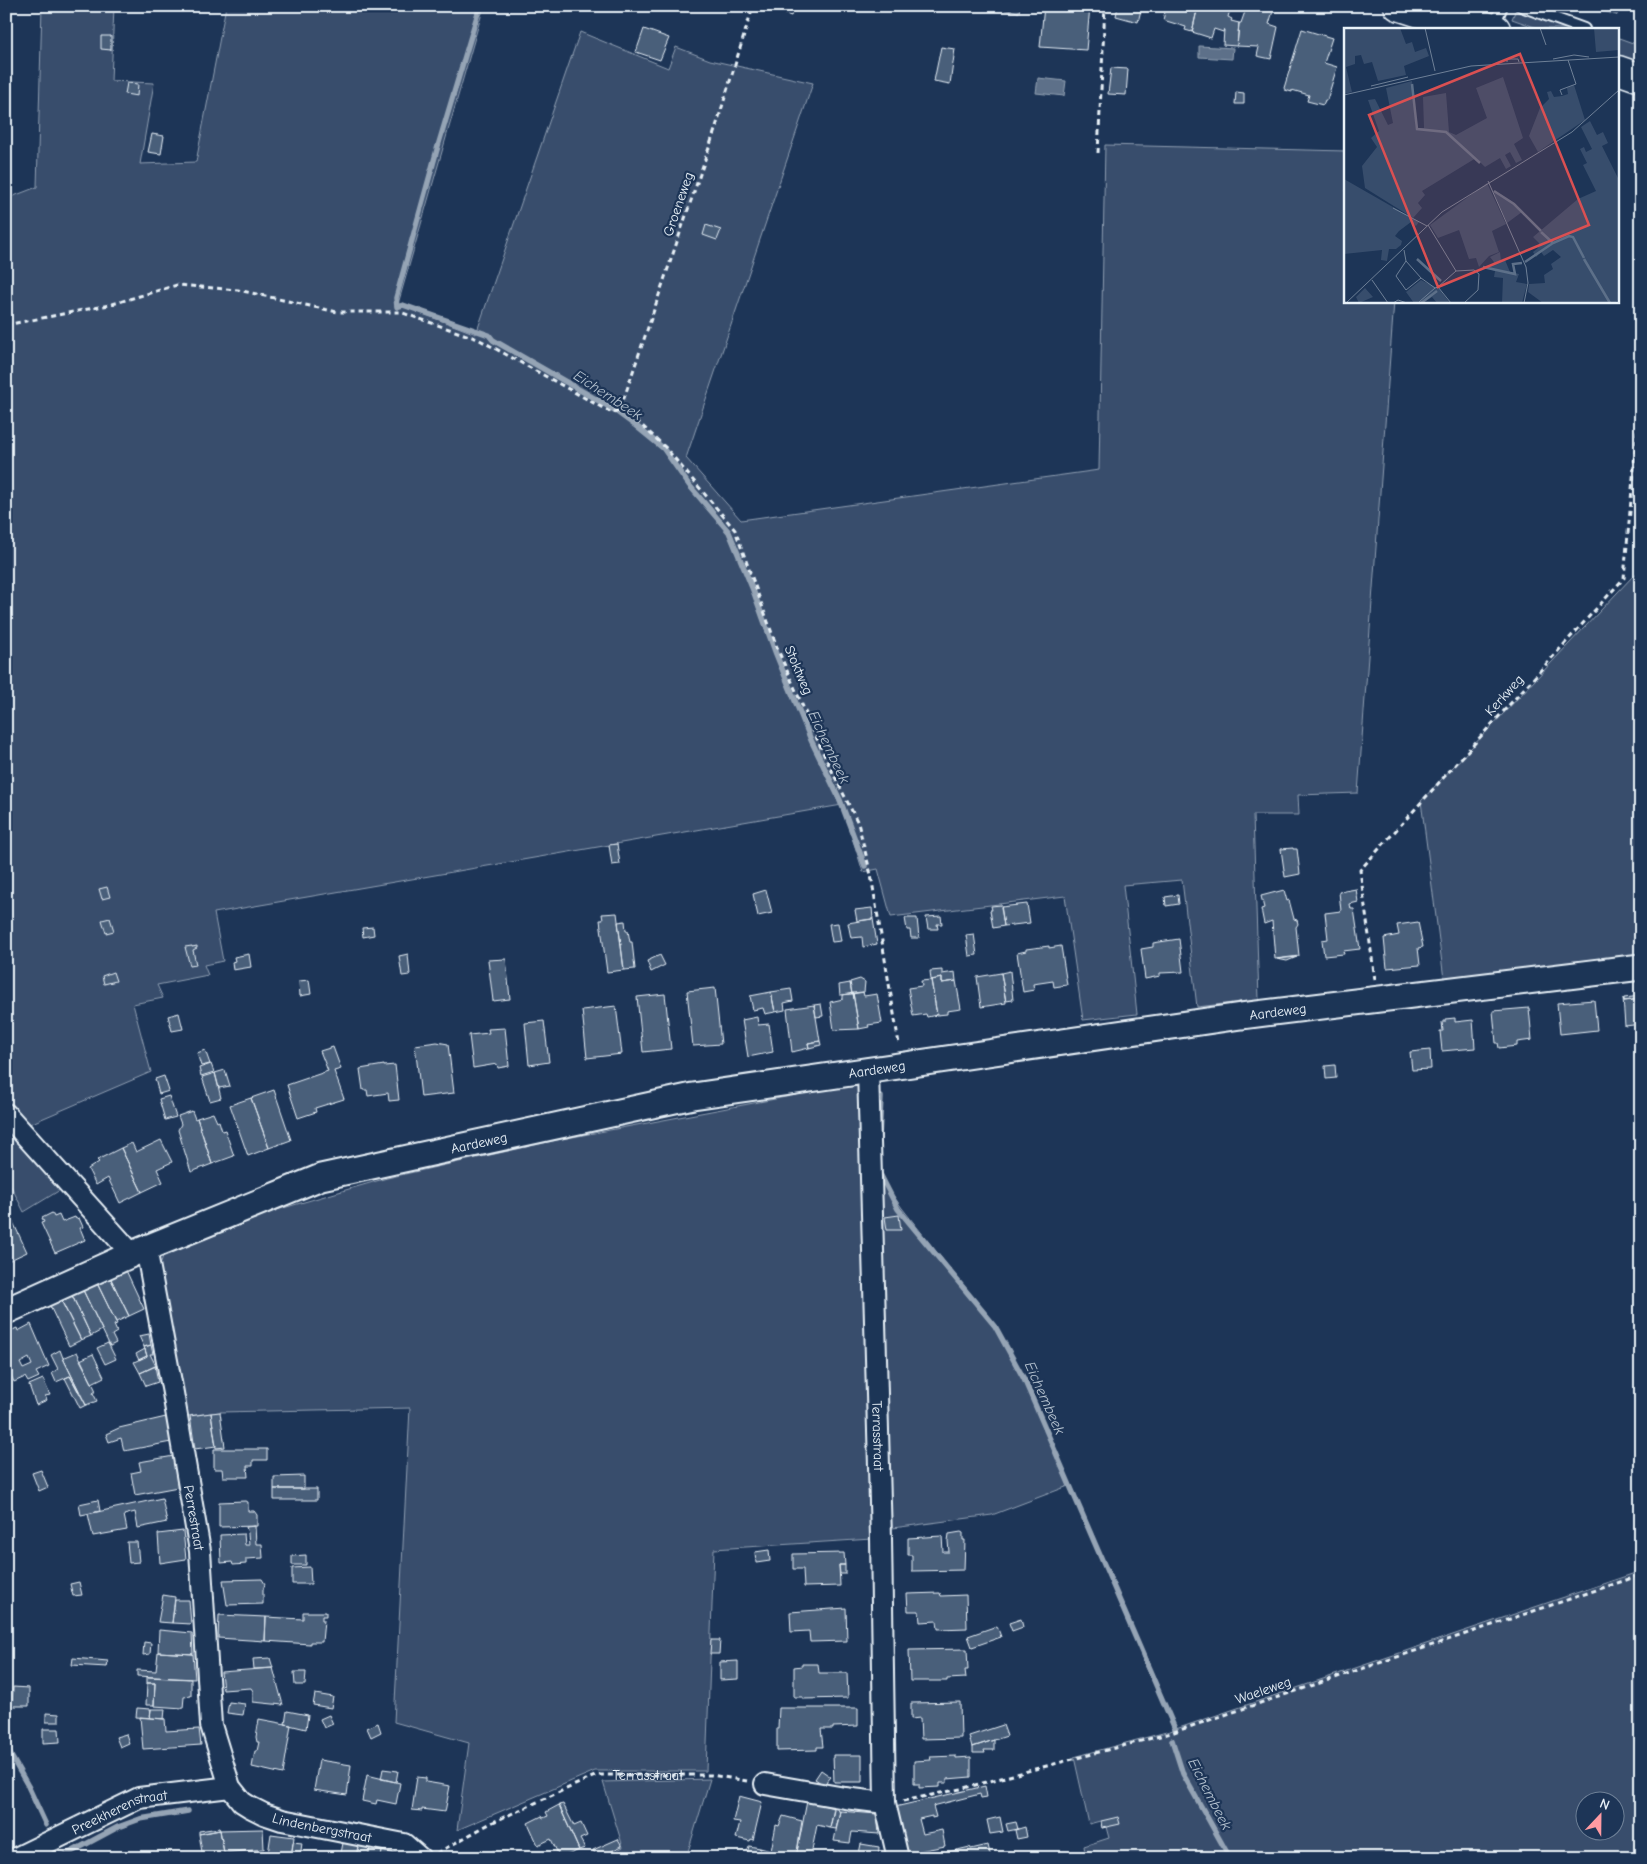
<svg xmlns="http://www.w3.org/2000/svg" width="1647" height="1864" viewBox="0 0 1647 1864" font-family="'Comic Neue',sans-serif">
  <rect width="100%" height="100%" fill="#1d3557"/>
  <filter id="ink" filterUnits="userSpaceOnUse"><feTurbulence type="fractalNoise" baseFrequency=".02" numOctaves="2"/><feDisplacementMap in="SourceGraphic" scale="10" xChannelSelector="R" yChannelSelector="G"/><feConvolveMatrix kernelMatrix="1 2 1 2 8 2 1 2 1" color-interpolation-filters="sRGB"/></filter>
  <g filter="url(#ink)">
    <path fill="#374d6c" stroke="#909fb2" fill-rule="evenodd" d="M42,6H114L111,81L154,83L140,164L196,162L226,6H484L398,304L476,334L580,32L668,68L676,47L710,60L813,83L686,458L741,520L1099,470L1105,145L1346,151V301H1394L1358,793L1298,795L1299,815H1253L1259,1000L1197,1007L1182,880L1123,885L1137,1014L1083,1020L1065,896L891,917L878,869L863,872L842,805L214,913L223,961L204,965L208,975L157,985L163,998L133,1004L151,1072L25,1126L6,1104V199L37,187Z
      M1516,9L1577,29H1540L1512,19Z
      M1619,38L1641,46V65L1618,57Z
      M1641,570V955L1444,979L1421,801L1633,576Z
      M855,1084L861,1091L872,1539L714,1549L706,1771H595L457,1830L469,1743L394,1722L410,1408L220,1412L186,1416L159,1268L163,1256L178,1243L280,1209L387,1178L562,1139Z
      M6,1120L65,1187L24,1212L6,1176Z
      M881,1178L902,1208L995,1326L1024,1379L1071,1485L992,1515L885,1529Z
      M1641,1571V1858H1086L1084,1846L1109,1838L1106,1827L1102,1828L1100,1821L1089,1824L1074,1757L1170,1731ZM1584,1802H1614V1832H1584Z
      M710,1779L686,1858H604L623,1847L603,1782Z"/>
    <path fill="#5d7089" stroke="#95a4b5" d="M1199,46L1233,48L1232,59L1199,57Z
      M1038,78L1066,81L1064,96L1036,93Z"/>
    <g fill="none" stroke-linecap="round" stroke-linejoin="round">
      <path stroke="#95a4b5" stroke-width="5.5" d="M480,6L438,146L396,298L397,307L403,305L489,335L493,340L613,409L636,426L663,448L689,485L729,532L753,590L776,654L811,740L840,800L865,866
        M879,1138L881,1097
        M879,1172L898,1209L995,1326L1024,1379L1175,1729
        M1172,1740L1183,1774L1230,1858
        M6,1747L28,1786L46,1825
        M494,1853L501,1858
        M60,1858L118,1827L140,1819L188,1811"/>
    </g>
    <path fill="#495e7a" stroke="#e8f1f8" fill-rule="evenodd" d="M785,6H794L791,16L783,13Z
      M1000,6H1020L1019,12L1000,9Z
      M1044,6H1090L1086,50L1040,47Z
      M1118,6H1142L1138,22L1116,16Z
      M1159,6H1198L1192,32L1185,30L1186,27L1163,20L1165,12L1158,10Z
      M1198,6H1231L1228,17L1232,19L1231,21L1239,23L1237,46L1223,45L1224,29L1223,32L1214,29L1211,38L1192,32Z
      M1247,6H1256L1273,11L1269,24L1278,27L1271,59L1257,56L1259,47L1237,46L1239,23H1241Z
      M1586,6H1620L1617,15Z
      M644,29L669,38L660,60L636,52Z
      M1302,29L1332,38L1324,63L1337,67L1327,100H1325L1323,105L1307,101L1309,95L1292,90V92L1285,90L1284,88Z
      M101,36H111V50L101,49Z
      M941,47L955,49L950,84L934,81Z
      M1111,68L1128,69L1126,95L1108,94Z
      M127,83L138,84L137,96L125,94Z
      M1236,92L1244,93V104H1235Z
      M152,134L164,136L161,154L148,152Z
      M706,225L721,230L717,240L703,235Z
      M617,844L620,864L612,865L609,845Z
      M1293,848V849H1297L1300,874L1285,877L1281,849Z
      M107,887L110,897L102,899L99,889Z
      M1356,889L1358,902L1350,904L1351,909H1354L1360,949L1343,951L1344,954L1324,956L1322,940L1328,939L1325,913L1341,911L1339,892Z
      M766,890L772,913L758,916L753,894Z
      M1284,890L1287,901L1289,900L1294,919L1297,920L1298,924L1296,927L1299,956L1275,959L1272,921L1264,924L1261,909L1264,908L1261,896Z
      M1178,895L1179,904L1166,906L1165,897Z
      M1027,904L1030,923L1004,926L1001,907Z
      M1001,905L1004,926L993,928L990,910H992L991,906Z
      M872,908L873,919L857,921L855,910Z
      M617,913L624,970L607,972L600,920H603L602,914Z
      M941,916L942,924H937L938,929H928L926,917Z
      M110,918L114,931L106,933L102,920Z
      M905,918H917L919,938H911L910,930H907Z
      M871,919H873L877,944L863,947L862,937L851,938L848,923Z
      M625,921L626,931H628L630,942H632L635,969L624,970L618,922Z
      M1418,922L1423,947L1418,948L1420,965L1387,968L1384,938L1399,935L1397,925Z
      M838,923L841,941L832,942L829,924Z
      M373,927L374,935L363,937L362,928Z
      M974,934L977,955L969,956L966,935Z
      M1179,939L1183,972L1160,973V976L1145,979L1141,949L1153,947V943Z
      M192,946V947L197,946V948L193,950L196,965L190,966L185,947Z
      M1049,946V948L1061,946L1067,985L1054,987L1053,981L1033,984L1034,990L1023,992L1017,953L1026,951V949Z
      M249,954L251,967L233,970L232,962L235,961L234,957Z
      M408,954L410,975L402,976L399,956Z
      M660,955L665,965L651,972L647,961Z
      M1297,957L1287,961L1277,959Z
      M506,959L510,999L493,1001L488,960Z
      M942,970V974L955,972L956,981L942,983V978L931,980L930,971Z
      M1010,971L1013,1000L1006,1001L1001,973Z
      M113,972L116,981L104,984L102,976Z
      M1001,973L1006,1003L981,1007L977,977Z
      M942,978V983L956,981L961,1009L947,1011V1014L937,1015L931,980Z
      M860,979L865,982L864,992L852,994L850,982Z
      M309,980L311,994L300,996L299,981Z
      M931,980L937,1015L927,1017L926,1014L913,1016L908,988L922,986L921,981Z
      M850,983L852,994L840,995L839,985Z
      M715,988L721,1044L693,1046L687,991Z
      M791,989L793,1001L784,1003L785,1010L775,1012L771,992Z
      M771,992L775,1012L765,1014L763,1008L753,1010L750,996Z
      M863,992L864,996L877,994L882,1023L868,1025L869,1027L859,1029L853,993Z
      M853,993L859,1029L834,1030L830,1002L843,999V995Z
      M665,994L671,1049L643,1052L637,997Z
      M1641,996V999L1624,1001V998Z
      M1623,998L1624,1001L1641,999V1024L1625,1026Z
      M1594,1000L1597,1030L1560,1034L1557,1003Z
      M821,1004L823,1016L816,1017L814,1005Z
      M814,1005L820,1041L808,1043L809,1048L792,1052L787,1009Z
      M616,1006L622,1054L587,1058L582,1010Z
      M1529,1008L1532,1040L1517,1042V1046L1499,1048L1498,1043H1496L1493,1011Z
      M179,1013L183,1029L172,1031L168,1016Z
      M757,1017L758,1025L769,1024L773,1052L748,1057L742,1020Z
      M1455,1018V1022L1473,1020L1475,1048L1442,1051L1440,1031H1443L1442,1022H1445V1019Z
      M544,1021L549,1062L529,1065L525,1023Z
      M505,1028L509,1066L498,1068L497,1064L473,1068L469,1035L489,1033L488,1029Z
      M820,1041L821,1045L809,1048L808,1043Z
      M437,1042L448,1044L454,1093L421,1097L415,1045Z
      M333,1047L341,1069L334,1071L344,1099L315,1108L316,1112L298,1118L287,1085L328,1071L320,1051Z
      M205,1050L210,1064L201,1066L197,1053Z
      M1430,1050L1431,1069L1412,1070L1410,1052Z
      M211,1064L214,1072L201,1076L199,1068Z
      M384,1065V1066L395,1065L399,1100L389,1101L388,1093L368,1096L367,1090H363L360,1069Z
      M1335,1065L1336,1078L1326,1079L1325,1066Z
      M225,1070L230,1086L219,1088L215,1073Z
      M215,1073L221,1098L210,1101L202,1077Z
      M164,1076L169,1091L159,1094L155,1079Z
      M274,1090L291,1140L269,1148L251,1098Z
      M169,1096L176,1117L165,1120L159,1099Z
      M251,1098L269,1148L248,1156L230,1105Z
      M192,1111L195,1119L197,1118L212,1164L191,1172L178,1130L181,1124L178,1116Z
      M213,1113L217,1122L219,1121L222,1131L225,1130L234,1156L212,1164L197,1118Z
      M161,1140L172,1162L157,1169L163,1182L142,1192L121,1148L132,1143L136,1152Z
      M121,1148L142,1192L120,1203L108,1178L96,1185L88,1169L99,1162L97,1160Z
      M52,1213L54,1217L59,1215L62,1222L75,1217L76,1219L79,1218L83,1227L80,1228L85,1240L55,1253L41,1223L44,1222L42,1218Z
      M899,1215L901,1230H887L885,1217Z
      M13,1222L27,1252L6,1262V1225Z
      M124,1266L144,1309L129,1316L108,1273Z
      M108,1273L129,1316L116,1322L95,1279Z
      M95,1279L117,1324L114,1325L117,1332L112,1335L116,1343L110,1346L81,1286Z
      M81,1286L102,1330L91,1336L70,1291Z
      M70,1291L91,1336L81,1340L59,1296Z
      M59,1296L81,1340L69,1346L48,1302Z
      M31,1324L49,1366L36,1372L39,1377L28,1382L25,1377L14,1382L8,1369H6V1333L17,1328L18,1331ZM29,1358L32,1365L23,1369L20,1363Z
      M149,1334L151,1345L144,1347L139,1336Z
      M108,1343L116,1359L105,1364L97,1348Z
      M151,1345L153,1354H150L156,1366L140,1373L134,1362L147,1356L144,1347Z
      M145,1349L147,1356L139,1360L136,1354Z
      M60,1350L63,1358L79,1391H78L70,1376L56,1382L52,1373L58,1369L51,1355Z
      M77,1352L96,1391L93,1393L97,1401L86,1405L63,1358Z
      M93,1354L104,1377L92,1383L80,1360Z
      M155,1366L158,1382L146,1386L140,1373Z
      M70,1376L86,1405L80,1408L65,1378Z
      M43,1379L50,1395L45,1396L47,1400L36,1405L29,1385Z
      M220,1412L225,1447L216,1448L211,1413Z
      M211,1413L216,1446L195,1449L190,1416Z
      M166,1417L171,1442L124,1451L121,1438L109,1442L106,1434L119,1428Z
      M214,1449H267V1460H253V1466H247L248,1477H223L222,1469H214Z
      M174,1456L178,1487L135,1495L131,1473L141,1471L139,1462Z
      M41,1470L48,1487L39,1491L32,1473Z
      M304,1476V1489H274V1477Z
      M274,1489H317V1500H274Z
      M162,1498L167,1522L138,1528L135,1512L124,1515L127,1530L93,1536L88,1514Z
      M98,1500L100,1511L81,1515L79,1504Z
      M245,1501L248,1502V1511H254L257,1515V1526L219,1527V1502Z
      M255,1526L256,1544H262L263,1558L246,1559V1564L233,1565L232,1562L221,1563L220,1535L244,1534L245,1545H249L248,1533L246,1527Z
      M183,1531L186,1559L160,1563L158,1534Z
      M961,1532L963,1533V1540H965L964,1570L912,1571V1555H908V1538L942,1536L943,1552H949L948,1541L949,1534Z
      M127,1542H137L139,1562L129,1563Z
      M769,1550L770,1561L756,1563L755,1552Z
      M844,1553L845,1565H839L840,1586L804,1587L803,1569H793V1554Z
      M306,1555V1565H292V1556Z
      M839,1565H845V1574H840Z
      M310,1567L311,1584H292V1568Z
      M262,1579L265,1584L263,1590V1604L227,1605L223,1580Z
      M79,1582L82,1595L73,1596L70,1584Z
      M940,1593L941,1596L966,1595L967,1628L938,1629L937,1621L920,1622L919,1611H908L907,1594Z
      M163,1595L175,1597L172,1623L158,1622Z
      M175,1600H189L191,1624L172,1623Z
      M846,1608L847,1641L810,1642L809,1631L791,1632L790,1612Z
      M303,1612H326V1616H322V1620H324L322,1642H310V1644L265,1641L266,1617L303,1619Z
      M219,1615L266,1617L265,1641L218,1638Z
      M1021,1619L1023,1627L1012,1631L1009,1623Z
      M997,1626L1001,1637L972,1647L968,1636Z
      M159,1630L192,1633L193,1654L158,1652Z
      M711,1640H720L719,1654H710Z
      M144,1642L151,1643L150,1654L143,1655Z
      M967,1649L968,1670H965L966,1678L947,1679V1681H910L909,1650Z
      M158,1652L193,1654L195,1679L137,1676V1670L156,1671Z
      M73,1658L108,1661L107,1667L72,1665Z
      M270,1658L273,1668L254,1669L253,1659Z
      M738,1661V1679L720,1680V1662Z
      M802,1664H818L819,1673H847L848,1698L803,1699V1697H794V1667L802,1666Z
      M273,1668L283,1705L253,1702V1691L251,1688L223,1690L221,1672Z
      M294,1672H306L305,1685H295Z
      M147,1677L191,1679V1696L184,1697L183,1708L154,1706L155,1683H147Z
      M147,1683H155L154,1705H146Z
      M13,1687L29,1688V1706H12Z
      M315,1694L333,1697L331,1708L313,1705Z
      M229,1702L245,1704L243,1715L227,1713Z
      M960,1702L961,1738L921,1739L920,1718L911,1719V1703Z
      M137,1708L151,1709L150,1718L136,1717Z
      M779,1708H858V1726L833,1727V1729H821L823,1747H817V1750L777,1751V1728H778Z
      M151,1709H165L164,1719L150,1718Z
      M287,1711L308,1715L306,1729L285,1724Z
      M46,1713L59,1714V1722H46Z
      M329,1715L333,1724L324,1728L320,1719Z
      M140,1717L165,1719L166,1731L199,1729L201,1745L143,1749Z
      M259,1719L291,1725L283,1774L252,1767L255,1751H257L259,1742H257L256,1737Z
      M378,1723L381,1732L371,1737L367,1728Z
      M1003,1725L1007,1736L972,1747L969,1736Z
      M43,1729H59L60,1742L43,1743Z
      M126,1734L129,1743L120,1747L116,1737Z
      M994,1740V1750H984L985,1753H973V1747Z
      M833,1755H862V1782H834Z
      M956,1756V1758L971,1757V1777L947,1779V1783H940V1787L919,1788V1784H914V1761L931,1760L930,1757Z
      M319,1760L351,1765L347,1795L314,1790Z
      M383,1769L398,1771L396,1782L381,1779Z
      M821,1770L831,1777L824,1785L815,1779Z
      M367,1775L400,1783L396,1804L377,1800L376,1804L362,1801Z
      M417,1777L426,1778V1782L450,1786L445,1812L422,1809V1811L412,1810Z
      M985,1786L987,1797L981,1798L980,1794L933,1806L936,1817L932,1818V1816L919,1819L923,1834L942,1830L945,1846L904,1854L895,1807Z
      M739,1796L762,1802L753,1840L751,1839L750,1841L736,1838L740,1822L733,1821Z
      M807,1801L834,1808L830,1828L817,1825L811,1855L797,1852Z
      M563,1804L574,1826L581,1823L587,1836L580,1839L585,1848L579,1850L559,1805Z
      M559,1805L579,1850L561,1858H560L551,1839L538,1845L528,1823L542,1816L543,1818L548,1816L546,1812Z
      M834,1810L840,1811L836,1829L830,1828Z
      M840,1811L877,1814L879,1834L852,1832L850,1843L834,1841Z
      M783,1816L802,1821L796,1858L777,1856V1858H757L760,1848L771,1851L776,1825L779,1826Z
      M1000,1817L1003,1832L990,1834L987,1820Z
      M1118,1817L1120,1824L1102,1828L1101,1821Z
      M1016,1822L1018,1829L1008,1831L1006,1824Z
      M1025,1827L1027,1837L1017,1839L1015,1830Z
      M219,1828L220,1830L199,1834V1831Z
      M263,1829L264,1849L224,1853L220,1830Z
      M220,1830L225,1858H203L199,1834Z
      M271,1834L294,1837L291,1858H280V1855L268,1854Z
      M618,1839L622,1846L597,1858L593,1850Z
      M293,1842L302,1843L300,1858H291Z
      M343,1843L358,1846L356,1858H340Z
      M861,1844L879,1847L878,1858H858Z
      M988,1845L991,1858L927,1857L970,1847L971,1849Z
      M358,1846L370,1848L368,1858H356Z
      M749,1846L760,1848L757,1858H746Z
      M370,1848L382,1851L381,1858H368Z
      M382,1851L394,1853L399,1858H381Z"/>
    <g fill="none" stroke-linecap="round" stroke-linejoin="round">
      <defs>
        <path id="service" d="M1521,6L1584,29
          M1494,26L1502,6"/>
        <g id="minor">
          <path id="s2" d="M868,1070L881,1538L885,1803L898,1858"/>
          <path d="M6,1114L132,1254"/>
          <path id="s3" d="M146,1248L173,1393L200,1551L211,1725L230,1787L242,1802L250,1807L264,1814L282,1820L404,1844L420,1858"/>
          <path d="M765,1784L845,1798L885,1803"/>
          <path id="s4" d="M16,1858L139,1798L230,1787"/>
        </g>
        <g id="tertiary">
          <path id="s5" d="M6,1311L132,1254L321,1177L693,1096L1241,1016L1641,967"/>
        </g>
        <path id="primary" d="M1398,6L1468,29
          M1452,14L1496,29
          M1618,70L1641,78"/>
      </defs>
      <use href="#service" stroke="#e8f1f8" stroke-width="14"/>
      <use href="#minor" stroke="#e8f1f8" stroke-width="24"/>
      <use href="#tertiary" stroke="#e8f1f8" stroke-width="29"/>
      <use href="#primary" stroke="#e8f1f8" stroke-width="31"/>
      <g stroke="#e8f1f8" stroke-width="3" stroke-dasharray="5 4" stroke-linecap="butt">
        <path d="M1098,153L1105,6"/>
        <path d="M6,325L109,305L177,285L238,290L337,312H400L478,339L612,413L623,408"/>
        <path d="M623,408L665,447L735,530L778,650L825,757L858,823L871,875L899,1044"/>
        <path d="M623,408L622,404L715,130L753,6"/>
        <path d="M1375,980L1360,870L1624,578L1641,389"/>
        <path d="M903,1801L960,1789L1171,1733L1641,1575"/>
        <path id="s1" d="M437,1853L491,1823L597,1775H711L747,1781"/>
      </g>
      <use href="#service" stroke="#1d3557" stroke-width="10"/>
      <use href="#minor" stroke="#1d3557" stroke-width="20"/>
      <use href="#tertiary" stroke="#1d3557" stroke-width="25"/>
      <use href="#primary" stroke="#1d3557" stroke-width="28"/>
    </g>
  </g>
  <g text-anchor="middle" stroke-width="4.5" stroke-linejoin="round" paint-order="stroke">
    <g font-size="14" fill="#e8f1f8" stroke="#1d3557">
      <text transform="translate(678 204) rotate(-71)" y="5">Groeneweg</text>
      <text transform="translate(799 670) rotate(67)" y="5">Stoktweg</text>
      <text transform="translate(1504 695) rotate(-48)" y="5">Kerkweg</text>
      <text dy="5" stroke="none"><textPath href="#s5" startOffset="1314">Aardeweg</textPath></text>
      <text dy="5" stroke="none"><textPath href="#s5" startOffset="909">Aardeweg</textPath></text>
      <text dy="5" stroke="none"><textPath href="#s5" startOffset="504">Aardeweg</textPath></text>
      <text dy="5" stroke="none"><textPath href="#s2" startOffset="366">Terrasstraat</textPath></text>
      <text dy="5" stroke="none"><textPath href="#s3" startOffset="274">Perrestraat</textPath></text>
      <text transform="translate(1263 1690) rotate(-19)" y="5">Waeleweg</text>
      <text dy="5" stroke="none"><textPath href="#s1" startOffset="229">Terrasstraat</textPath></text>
      <text dy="5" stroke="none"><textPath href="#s4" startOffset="114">Preekherenstraat</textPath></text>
      <text dy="5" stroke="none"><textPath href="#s3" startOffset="651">Lindenbergstraat</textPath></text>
    </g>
    <g font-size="15" font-style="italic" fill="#b7c4d1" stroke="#1d3557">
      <text transform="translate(608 395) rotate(33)" y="5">Eichembeek</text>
      <text transform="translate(829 747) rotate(65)" y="5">Eichembeek</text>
      <text transform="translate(1045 1398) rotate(66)" y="5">Eichembeek</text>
      <text transform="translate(1210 1794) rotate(63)" y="5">Eichembeek</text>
    </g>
  </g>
  <g transform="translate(1344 28)">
    <rect width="275" height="275" fill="#1d3557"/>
    <path d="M0,0H56L62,16L68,14L71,24L82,20L85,28L60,38L62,47L34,53L28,34L20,36L17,27L11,28V36L2,39L8,64L0,66ZM250,0H275V22L252,24ZM159,49L179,110L170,116L178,132L172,135L166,124L161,127L167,138L162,141L156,130L141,139L132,130L78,163L81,167L74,175L78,180L69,190L21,160L18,138L33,119L27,110L35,103L24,72L31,71L44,97L49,95L42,60L68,53L72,100H80L79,69L102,65L105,104L112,107L143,90L132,60ZM230,57L241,92L194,124L185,108L196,80L205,71L203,64L207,63L210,69L218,68L224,66L223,60ZM246,93L253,107L259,104L264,115L258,118L275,152V271L271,275H199L184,264L185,256L201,255L200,247L209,241L207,236L217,229L209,222L200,228L197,224L192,229L189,224L194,220L195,215L189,209L234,171L252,163L239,137L243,135L236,121L240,119L242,124L248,121L237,99ZM0,151L75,194L72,198L67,194L55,203L51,208L58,213L57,217L52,221H45L43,233L37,232L38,222L0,226ZM143,155L162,196L148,203L155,224L145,228L135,239L132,230L125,231L115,202L94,210L86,197ZM149,163L165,172L178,184L163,195ZM156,224L157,233L161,232L166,244L175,246L172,254L183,256L178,275H158L159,250L150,249L151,243L145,241L150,234L146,229ZM77,252L95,261L106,275H93L88,269L79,275H70L62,264ZM21,260L29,269L15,275L12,269Z" fill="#374d6c"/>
    <path fill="none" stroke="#5d7089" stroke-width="2.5" d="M68,56L73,101L102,104L136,135M150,163L170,176L197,203M197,204L209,215M73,231L97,253M240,231L266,275M181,234L209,215L225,208L229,209L240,230M139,239L171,246L169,236L178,235M77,275L93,263"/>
    <path fill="none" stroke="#6e8097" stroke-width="1" d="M81,0L91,43M196,0L202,17M209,31L230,27L245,29M163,34V31H174L175,34M27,58L64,49M0,67L127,38L275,29M218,67L216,62L232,56L224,32M144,153L182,239L184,255L180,275M49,180L83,198M84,197L112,243M60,222L62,233L77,250L91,260L94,259M62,233L52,248L62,262L77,250M112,243L130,242L135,246L134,262L120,275M28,252L44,275M75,274L91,260M2,275L98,184L228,104L275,62M49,275L54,272L63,275M107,275L94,259L112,243"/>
    <path fill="#da5052" fill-opacity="0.15" stroke="#da5052" stroke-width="2.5" d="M176,26L245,197L94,259L25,87Z"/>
    <rect width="275" height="275" fill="none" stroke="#e8f1f8" stroke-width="2.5"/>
  </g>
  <rect width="1647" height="1864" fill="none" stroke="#1d3557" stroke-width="25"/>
  <rect x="12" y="12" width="1622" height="1839" fill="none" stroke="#e8f1f8" stroke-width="2" filter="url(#ink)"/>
  <g transform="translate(1600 1816) rotate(22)"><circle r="24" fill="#1d3557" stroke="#6e8097"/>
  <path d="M0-4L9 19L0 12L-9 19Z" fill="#ff9aa2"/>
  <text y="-8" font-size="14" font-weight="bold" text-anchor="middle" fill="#e8f1f8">N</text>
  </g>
</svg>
